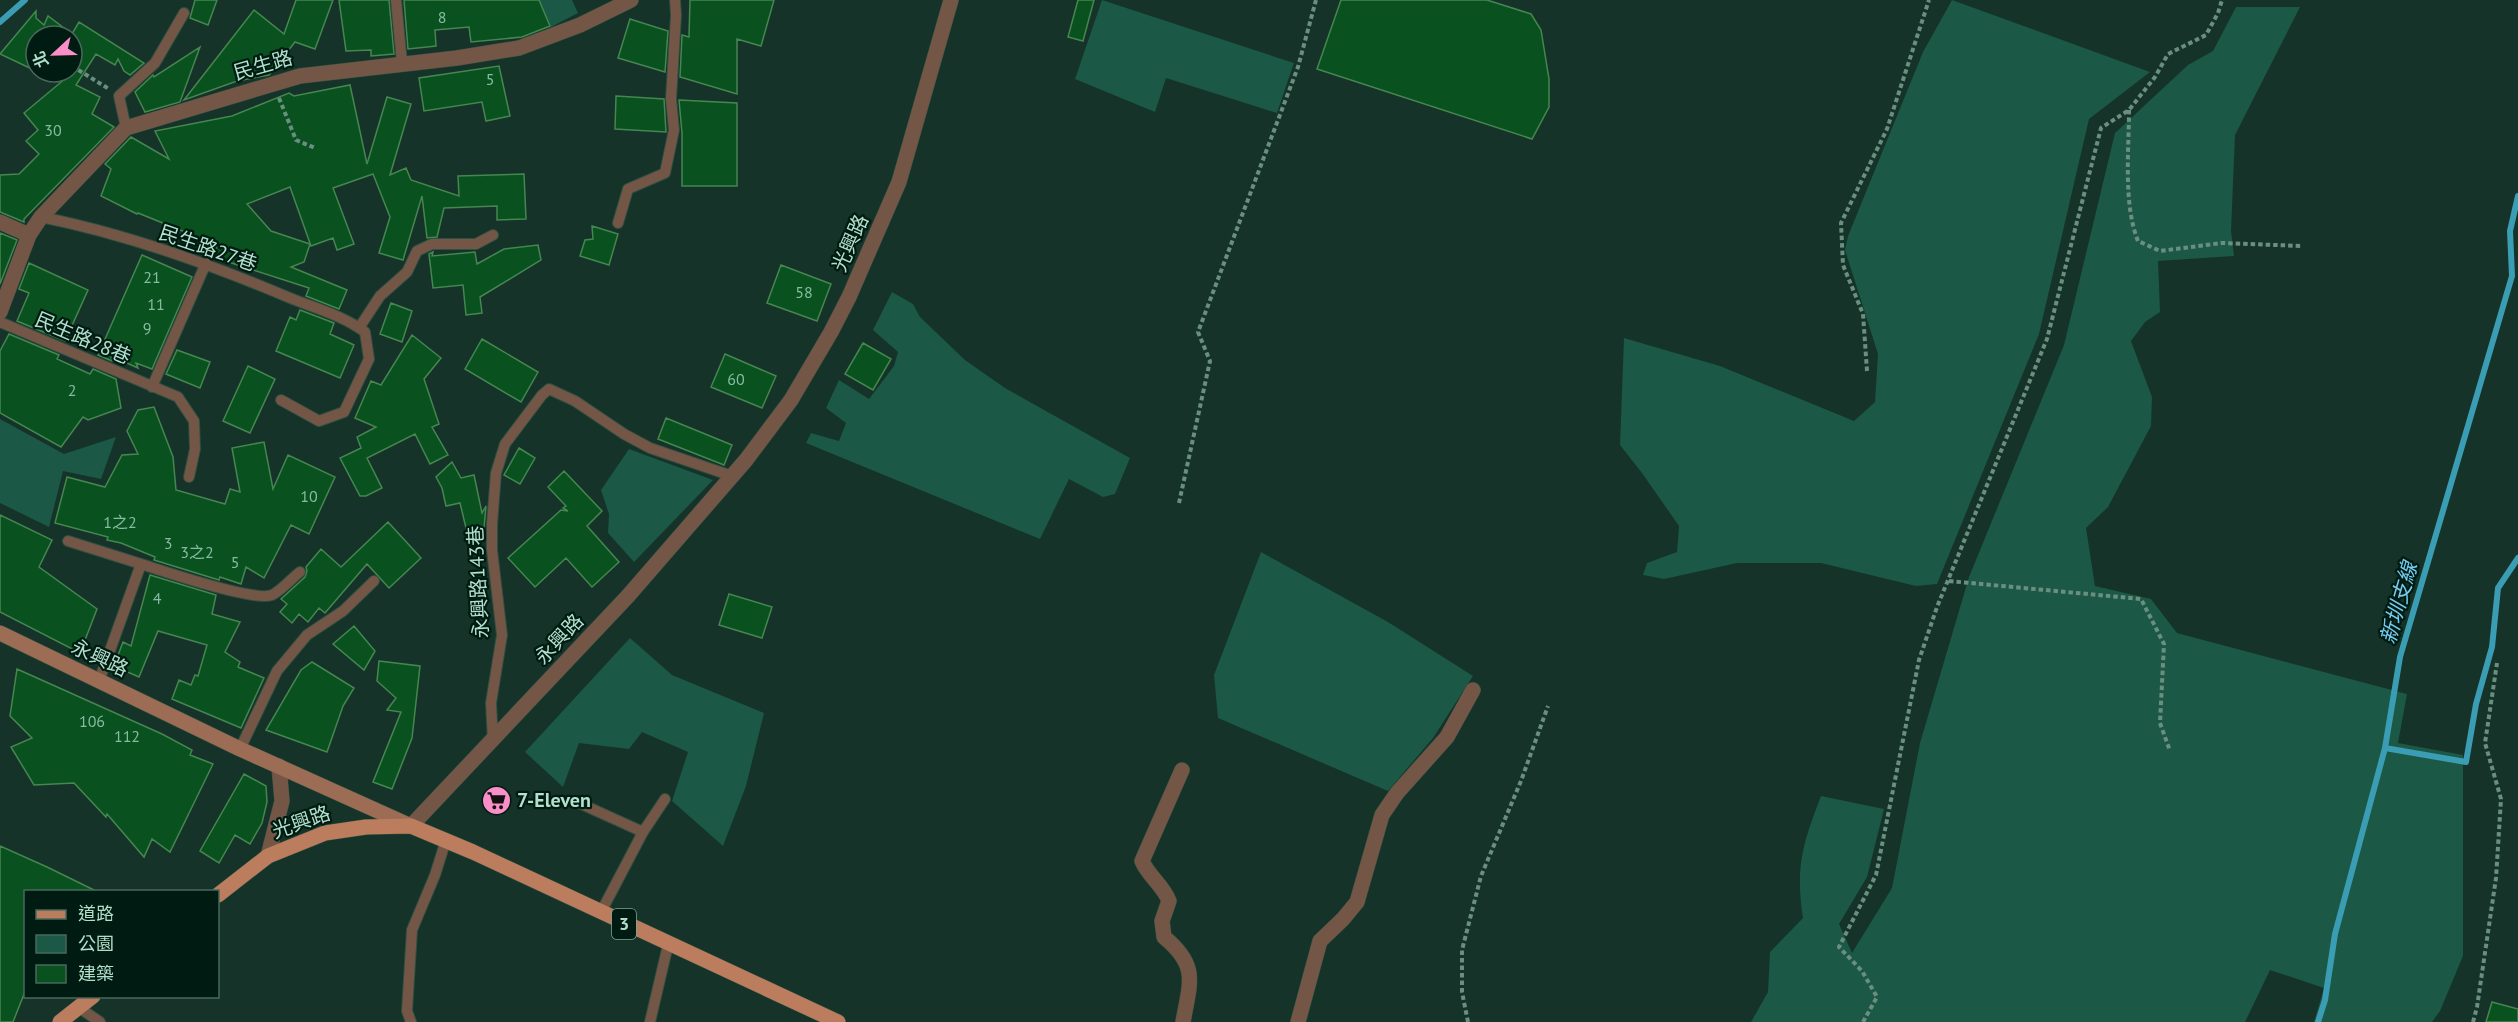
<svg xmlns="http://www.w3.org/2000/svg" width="2518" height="1022" viewBox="0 0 2518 1022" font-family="'PT Sans','Noto Sans TC',sans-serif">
  <rect width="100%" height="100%" fill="#153328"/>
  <path fill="#1b5845" d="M539,0H572L578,13L551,27Z
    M1102,0L1294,63L1277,113L1166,78L1155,112L1075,79Z
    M1952,0L2150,72L2089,119L2039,334L1937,584L1916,586L1821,563H1737L1664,579L1643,575L1647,563L1677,552L1679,526L1642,473L1620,445L1624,338L1720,366L1854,421L1875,402L1878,354L1845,250L1848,236L1923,52Z
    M2236,7H2300L2235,135L2231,231L2234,256L2158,261L2160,312L2145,322L2131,341L2152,397L2151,426L2108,507L2086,528L2095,586L2151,599L2177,633L2407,694L2398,743L2463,755V956L2440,1011L2432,1022H2314L2324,988L2270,970L2245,1022H1751L1768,992L1770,952L1803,918C1795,867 1803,843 1821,796L1884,809L1867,877L1839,924L1852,953L1892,888L1920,743L1969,577L2064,345L2115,133L2188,65L2213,51Z
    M892,292L913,304L920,317L965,360L1005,388L1130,458L1115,494L1103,497L1069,479L1040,539L806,443L811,433L839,441L846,423L826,408L839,380L869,399L894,366L898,352L873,330Z
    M0,419L64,454L116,437L101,479L63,471L49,527L0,503Z
    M629,449L713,480L634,562L608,533L609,514L601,490Z
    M1261,552L1388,622L1473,676L1433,738L1388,791L1218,718L1214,675Z
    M630,638L672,675L764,713L746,786L723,846L672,801L688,752L642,732L629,749L579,743L563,787L525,752Z"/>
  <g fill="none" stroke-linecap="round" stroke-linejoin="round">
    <path stroke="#3b9db3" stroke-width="6" d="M0,22L25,0
      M2385,748L2466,762L2476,704L2492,647L2498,588L2518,558
      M2318,1022L2325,1000L2335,934L2385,748L2400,657L2512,276L2510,231L2518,196"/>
  </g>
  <path fill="#09511f" stroke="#468651" stroke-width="1.5" d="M195,0H217L208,25L190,18Z
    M296,0H333L315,49L295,42L269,75L237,81L184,100L254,10L284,34Z
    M339,0H389L394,54L371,56V50L346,51Z
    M404,0H539L550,26L522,37L471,42L469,27L435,30L436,46L408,49Z
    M690,0H774L761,46L737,39V94L680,77L682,35L689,37Z
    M1078,0H1094L1083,41L1068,37Z
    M1341,0H1487L1531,14L1541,30L1549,79V107L1532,139L1317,69Z
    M36,11V18L44,25L48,16L72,34L79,22L144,63L130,75L124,71L118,59L115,65L96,54L76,85L100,97L92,114L114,127L24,219V222L0,212V175L19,174L39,154L26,141L38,130L24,113L72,73V36H36V71L0,54Z
    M630,19L668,31L665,72L618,58Z
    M200,47L180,102L145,112L135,92L153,75L154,77Z
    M499,66L510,116L486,121L482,102L424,111L419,78Z
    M350,85L367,164L387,97L411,104L390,175L406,168L411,180L459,196L458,176L524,174L526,219L497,220V206L444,208L437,237L427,238L422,196L403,260L379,253L390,217L373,174L333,188L354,244L337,250L333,238L311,246L290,187L247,204L271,231L310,244L304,262L291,267L347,290L339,309L306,296L309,288L213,257L217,245L138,213L137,214L101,196L111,169L105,164L131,137L169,159L155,131L232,116L289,93L294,96Z
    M616,96L664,99L666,132L615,129Z
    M679,100L737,103V186H682V133Z
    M592,226L618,234L609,265L580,256L585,240L593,239Z
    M0,233L17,240L0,284Z
    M538,245L541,260L480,297L482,313L466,315L463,285L433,288L429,254L433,252L432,256L475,252L477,264L504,249Z
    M142,255L192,277L152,369L136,363L138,368L111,356L112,361L98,355Z
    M29,263L88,290L65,341L17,321L29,293L19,289Z
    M781,265L831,284L817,321L767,303Z
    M391,303L412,311L402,342L380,334Z
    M300,310L334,323L330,334L354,345L340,378L276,351L290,317L296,320Z
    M9,334L59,355L57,359L90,374L93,369L116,379L121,408L88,420L83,417L61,447L0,413V351Z
    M412,335L441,358L424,379L439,424L432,427L448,455L430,464L415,434L367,458L382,488L366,496H360L340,458L361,448L357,437L376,427L355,418L371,381L381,385Z
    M482,339L538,372L521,402L465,369Z
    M863,343L891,359L873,390L845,374Z
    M177,350L210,362L200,388L166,374Z
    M725,354L776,376L762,408L711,387Z
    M248,366L275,379L250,433L223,421Z
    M154,407L173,457L176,490L225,504L230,489L240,492L232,448L264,442L273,489L288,455L335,477L309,534L291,525L264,578L246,567L241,584L220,577L219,580L154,560L155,557L121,543L107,540L108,537L55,523L67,477L105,487L122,455L138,454L127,431L138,410Z
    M666,418L732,445L724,465L658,439Z
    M519,448L535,458L520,484L504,475Z
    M452,462L461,478L474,475L482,513L486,506L484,528L467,532L460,503L446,506L442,488L436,477Z
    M564,471L602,511L587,526L619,562L592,587L566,558L535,587L508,558L561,510L568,511L563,508L566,506L548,487Z
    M0,515L52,540L39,567L97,609L80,653L0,612Z
    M388,522L421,558L389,588L367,564L325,613L319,608L308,622L299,614L292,623L280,612L287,604L281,599L305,577L307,571L306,567L321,549L341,567Z
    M150,575L216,595L212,614L240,622L225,652L240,662L238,667L264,678L241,728L172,699L179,680L191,685L195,675L198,676L207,645L158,631L139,677L114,666L123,642L131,646Z
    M729,594L772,607L762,638L719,625Z
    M354,626L375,651L364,670L333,644Z
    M379,661L420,666L412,738L392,789L373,782L401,712L387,710L396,698L377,681Z
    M312,662L354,688L343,706L327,752L266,730L301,670Z
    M17,669L162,734L192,750L190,755L213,764L170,852L152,839L144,857L107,814L106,817L74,783L34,785L11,747L32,738L10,716Z
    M244,774L266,786L267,802L262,823L250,844L235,835L219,863L200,851Z
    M0,846L47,867L96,891H26V989L13,1022H0Z
    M2492,1002L2518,1009V1022H2486Z"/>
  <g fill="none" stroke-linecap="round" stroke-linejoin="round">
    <defs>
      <path id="lane" d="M396,0L402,63
        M126,128L119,96L155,63L184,13
        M41,217C127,234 210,264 290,298C315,308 344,316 365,332L369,359L344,412L319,421L281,400
        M618,223L628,189L665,173L674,130L671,99L676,15L675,0
        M0,322L178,397L194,421L195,449L189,477
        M359,328L380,296L407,272L417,251L432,244H476L493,235
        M152,387L206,263
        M68,541L141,564L99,681
        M141,564C163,571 254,602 272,595C281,591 292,578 300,572
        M493,741L491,703L502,635L492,550V524L496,473L505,444L542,395L549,389L575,401L624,434L650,448L732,476
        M240,749L277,671L307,635L343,611L374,581
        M579,803L643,832L601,912
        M643,832L665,799
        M78,1007L100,1022
        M411,1022L407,1011L412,930L435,875L446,840
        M650,1022L668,945"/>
      <path id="street" d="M0,222L29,235
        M0,312L29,235L41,217L126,128L300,76L457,58L519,48L580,25L631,0
        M1182,770L1142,861C1149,877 1163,885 1169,901L1162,921L1164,937C1199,966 1190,982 1183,1022
        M411,826L628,596L746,460L791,400L831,332L849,297L899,182L951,0
        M268,856L282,801L279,766
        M1298,1022L1320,941L1343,919L1357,902L1382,815L1397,793L1447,737L1473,690"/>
      <path id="secondary" d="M0,633L240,749L411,826"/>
      <path id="primary" d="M218,895L268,856L325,833L366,827L411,826L473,852L838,1022
        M60,1022L93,996"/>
    </defs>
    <use href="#lane" stroke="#2e4f42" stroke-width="12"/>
    <use href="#street" stroke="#2e4f42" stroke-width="16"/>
    <use href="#secondary" stroke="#2e4f42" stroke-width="16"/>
    <use href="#primary" stroke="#2e4f42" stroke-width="16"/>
    <path stroke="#6a8f80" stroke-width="4" stroke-dasharray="4.5 3" stroke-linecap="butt" d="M72,66L109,89
      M279,98L296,140L315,148
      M2129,110C2129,150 2123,204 2138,241L2160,251L2222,243L2302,246
      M1867,371L1863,314L1843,265L1841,223L1887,129L1929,0
      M1179,503L1210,361L1198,332L1298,67L1316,0
      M1949,581L2141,599L2164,644L2160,723L2170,751
      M1468,1022L1462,992V950L1481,876L1521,781L1548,706
      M1863,1022L1877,997L1862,971L1839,947L1876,875L1919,660L1937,607L2047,339L2101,128L2129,110L2155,77L2168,54L2206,35L2218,13L2222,0
      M2473,1022L2477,1007L2496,878L2501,799L2485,743L2497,663"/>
    <use href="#lane" stroke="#745647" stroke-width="10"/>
    <use href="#street" stroke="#745647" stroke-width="15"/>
    <use href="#secondary" stroke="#9c6c54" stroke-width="15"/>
    <use href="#primary" stroke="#bb7d5e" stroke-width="15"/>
  </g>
  <defs>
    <symbol id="supermarket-disc" viewBox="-11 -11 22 22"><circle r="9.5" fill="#fa8fc7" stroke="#001b11"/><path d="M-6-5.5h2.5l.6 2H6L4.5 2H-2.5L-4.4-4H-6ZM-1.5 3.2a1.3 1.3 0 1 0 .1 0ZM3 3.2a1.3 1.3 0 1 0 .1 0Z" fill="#111"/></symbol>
  </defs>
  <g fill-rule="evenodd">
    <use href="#supermarket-disc" x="480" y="784" width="33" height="33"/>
  </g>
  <g text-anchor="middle" stroke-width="4.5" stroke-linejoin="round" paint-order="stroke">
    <g font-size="16" fill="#88bca2">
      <text x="442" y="23">8</text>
      <text x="490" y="85">5</text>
      <text x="53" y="136">30</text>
      <text x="152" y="283">21</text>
      <text x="804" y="298">58</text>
      <text x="156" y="310">11</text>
      <text x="147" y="334">9</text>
      <text x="736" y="385">60</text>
      <text x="72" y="396">2</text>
      <text x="309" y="502">10</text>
      <text x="120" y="528">1之2</text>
      <text x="168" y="549">3</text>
      <text x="197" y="558">3之2</text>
      <text x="235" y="568">5</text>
      <text x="157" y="604">4</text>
      <text x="92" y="727">106</text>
      <text x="127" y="742">112</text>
    </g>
    <rect fill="#001b11" stroke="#7da495" stroke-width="1.5" x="612" y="909" width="24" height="30" rx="4.5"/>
    <g font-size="18" font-weight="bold" fill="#b3dfcd">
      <text x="624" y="930">3</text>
    </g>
    <g font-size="20" fill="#b3dfcd" stroke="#001b11">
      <text transform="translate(263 65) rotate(-16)" y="7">民生路</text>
      <text transform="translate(850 243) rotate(-66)" y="7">光興路</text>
      <text transform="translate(208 248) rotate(19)" y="7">民生路27巷</text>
      <text transform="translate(83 338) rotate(23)" y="7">民生路28巷</text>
      <text transform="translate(478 582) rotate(-93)" y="7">永興路143巷</text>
      <text transform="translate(559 639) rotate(-47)" y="7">永興路</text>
      <text transform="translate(100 658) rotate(25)" y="7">永興路</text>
      <text transform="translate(301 822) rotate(-19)" y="7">光興路</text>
    </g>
    <g font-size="20" font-weight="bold" fill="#b3dfcd" stroke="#001b11" text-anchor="start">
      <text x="517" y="807">7-Eleven</text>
    </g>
    <g font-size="21" font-style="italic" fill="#75ccf2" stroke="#001b11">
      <text transform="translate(2399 603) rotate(-74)" y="7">新圳支線</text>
    </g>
  </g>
  <rect x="24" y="890" width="195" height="108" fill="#001b11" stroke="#48695c" stroke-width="1.5"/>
  <rect x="36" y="910" width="30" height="9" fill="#bb7d5e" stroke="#48695c" stroke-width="1.5"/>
  <text x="78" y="920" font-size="18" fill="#b3dfcd">道路</text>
  <rect x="36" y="935" width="30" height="18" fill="#1b5845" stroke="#48695c" stroke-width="1.5"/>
  <text x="78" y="950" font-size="18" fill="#b3dfcd">公園</text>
  <rect x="36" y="965" width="30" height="18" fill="#09511f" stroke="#48695c" stroke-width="1.5"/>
  <text x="78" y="980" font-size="18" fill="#b3dfcd">建築</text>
  <g transform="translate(54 54) rotate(248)"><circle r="28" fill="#001b11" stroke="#48695c" stroke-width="1.5"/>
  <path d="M0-4.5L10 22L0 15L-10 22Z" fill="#fa8fc7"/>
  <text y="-9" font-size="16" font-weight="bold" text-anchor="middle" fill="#b3dfcd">北</text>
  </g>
</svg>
